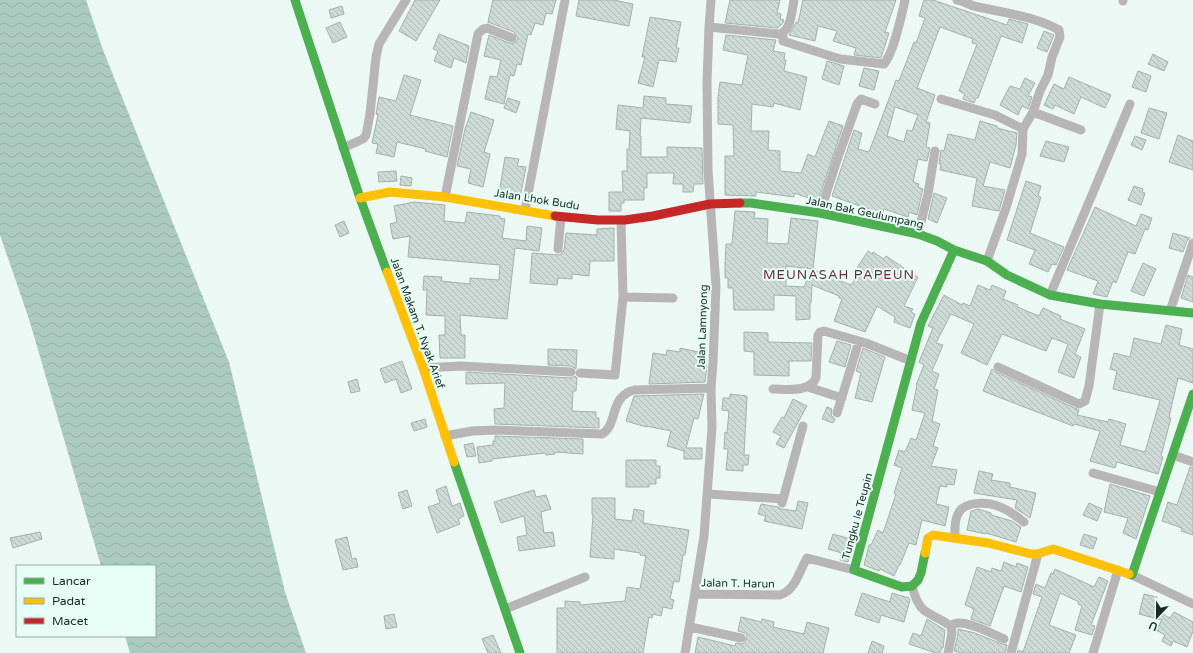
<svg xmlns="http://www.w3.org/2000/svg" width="1193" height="653" viewBox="0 0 1193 653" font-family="'Varela Round',sans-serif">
  <defs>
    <pattern id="water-waves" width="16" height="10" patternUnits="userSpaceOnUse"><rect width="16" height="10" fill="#abcac0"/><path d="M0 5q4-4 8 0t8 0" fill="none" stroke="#93aea5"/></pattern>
    <pattern id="building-back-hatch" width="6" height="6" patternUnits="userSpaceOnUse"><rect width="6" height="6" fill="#cedad6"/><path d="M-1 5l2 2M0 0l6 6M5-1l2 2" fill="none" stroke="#b0bbb8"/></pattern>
  </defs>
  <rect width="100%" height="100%" fill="#ecf8f4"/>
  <path fill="url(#water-waves)" d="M0,0H86L103,50L229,362L285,592L306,653H130L125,636H155V566H101L29,319L0,235Z"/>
  <path fill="url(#building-back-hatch)" stroke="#a3b0ac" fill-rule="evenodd" d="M415,0H440L416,41L399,31Z
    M493,0H556L552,14L546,13L543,25L535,23L531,35L528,34L521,65L517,64L514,76L510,75L504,104L485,99L490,76L497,77L501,60L484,56L489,35L512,44L516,42L518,38L514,32L488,22Z
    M579,0H614L633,4L629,26L576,16Z
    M730,0H780L777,13L781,14L780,19L784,20L783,23L778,28L725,23Z
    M803,0H896L885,32L889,33L881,58L854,55L856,48L833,41L837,31L818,26L815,41L789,35L796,22L798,23Z
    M924,0H933L1007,25L1009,19L1028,24L1022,43L1001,36L978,98H976L974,103L963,99L965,94L959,91L977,44L972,43L973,39L940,27L917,88L935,95L926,122L930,123L926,147L930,148L927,161L918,159L913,182L919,184L918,187L923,189L917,215L909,212L908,217L884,209L882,214L832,196L854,130L862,133L858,149L869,152L896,80L899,81L914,42L916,43L925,18L919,16ZM895,107L918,115L912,131L907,130L904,142L887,136Z
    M342,6L344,14L331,18L329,10Z
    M650,17L681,22L676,48H679L676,62L659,60L653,87L638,83L645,57H642Z
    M340,22L347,37L333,43L326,28Z
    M1044,31L1054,35L1047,52L1037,48Z
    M439,34L469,46L466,63L454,58L451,68L434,61L438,51L433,49Z
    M726,35L776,40L773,51L785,53L784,60H786L784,71L807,77L800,110L774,103L773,107L752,104L751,131H769L768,150L780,151V171L801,173L808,154L815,157L829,121L843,126L818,201L794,193V197L756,192V196L725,195V156H734L733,125L718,124V97L720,82L742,85L748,55L723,50Z
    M1153,54L1168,62L1164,71L1148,64Z
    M827,61L844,66L839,85L822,79Z
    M864,68L879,71L874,90L859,86Z
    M1138,71L1151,76L1146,92L1132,87Z
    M404,75L421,80L410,115L453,126L447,157L425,151L426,149L397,142L394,157L376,153L378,144L372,143L378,115L376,114L379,97L396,101Z
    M1069,77L1111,95L1105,108L1081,97L1074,114L1055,105L1053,109L1044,105L1054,84L1064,89Z
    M1025,78L1035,83L1028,96L1032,97L1028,109L1022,106L1018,115L1000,105L1010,86L1020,89Z
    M644,96L666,98V104L692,106L690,123L641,118L640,136H641V157H667V147L702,148L703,184H694L693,192H683V184H673L674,173H647V188H644V200H624V203H621V211H609V192H623L622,171H627V149H629L630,131L616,129L618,105L643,108Z
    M508,98L520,102L516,113L504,108Z
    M1149,108L1167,113L1159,139L1141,133Z
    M471,112L494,120L484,152L490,154L483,187L468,183L471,169L457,166L465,129Z
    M980,121L997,126V128L1017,133L1016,145L1010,168L990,162L983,186L1005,190L999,211L972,206L977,178L940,170L941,164H939L941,150L944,151L948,134L975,140Z
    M1178,135L1193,141V170L1169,162Z
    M1135,136L1146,140L1142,150L1131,145Z
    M1046,141L1069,147L1064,162L1040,156Z
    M505,157L519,159L517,166L526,167L520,198L499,194Z
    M396,171L397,181L379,182L378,172Z
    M401,176L412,178L411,186L400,185Z
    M1026,181L1041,186L1038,196L1041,197L1030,233L1064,247L1056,265L1052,264L1048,272L1029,264L1035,250L1007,240Z
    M1134,186L1143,189L1142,192L1145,193L1141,205L1128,200Z
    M934,193L947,198L937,223L928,219Z
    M414,202L445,205L444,221L465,223L467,212L500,216V218L505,219L502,238L526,241L527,226L542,228L539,251L515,248L507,319L460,315L461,335H465V358H440L439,335H445V316L426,315L427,290H423L424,276L442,277L441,281L470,284V278L499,280L500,265L408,257L410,236L393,239L390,224L397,222L394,206Z
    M1095,207L1136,226L1141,214L1152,218L1148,230L1145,229L1135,254L1128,252L1116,283L1113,281L1107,297L1093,294L1098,281L1067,270Z
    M735,211L755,212L754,218L768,219L767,243L788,244L791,218L818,221L813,269L786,266V286L804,287L811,269L851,285L861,270L857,268L868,251L872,254L873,252L884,259L886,256L904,268L903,270L918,277L904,306L913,309L911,312L915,314L910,328L894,322L895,317L877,306L865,332L834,321L842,299L839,298V296L812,285L811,303H810V319L796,320V296L774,295V310H734L733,288H728V278H725V264L726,244H732Z
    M344,221L349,233L340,237L335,225Z
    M614,228V261H590L589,276L572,274V279L558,278L557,285L530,283L532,253L560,255L564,250L566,233L597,235V229Z
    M1173,233L1190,238L1187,241L1183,252L1169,248Z
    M1143,263L1156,269L1144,296L1131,291Z
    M1188,275L1193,277V302L1181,298Z
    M978,285L990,290L992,285L1006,291L1003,299L1018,305L1017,307L1039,316L1043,308L1061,316L1060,319L1085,329L1075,354L1081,357L1074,378L1058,372L1068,344L1052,338L1046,351L1002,334L987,365L961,353L974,324L951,314L936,343L943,345L932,371L939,374L934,389L938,390L932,421L940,424L933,446L938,448L931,466L957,470L954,485L947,484V487L940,486L936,504L949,507L945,526L922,520L916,545L909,543L900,565H899L894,576L880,569L879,571L864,565L869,545H871L878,530L883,533L896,494L894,493L902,468L894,465L899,450L905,452L911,438L916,440L925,413L912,410L917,385H916L924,365L919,362L933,328L928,326L944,295L962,305L963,303L970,306Z
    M1166,325L1182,329L1179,345L1193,349V383L1178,378L1169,417L1171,418L1161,456L1163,457L1158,474L1117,462L1115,468L1090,461L1100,431L1074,424L1073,426L983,391L992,369L996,372L1079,410L1077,415L1108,422L1109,419L1126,424L1120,445L1145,452L1160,400L1113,389L1117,371L1110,369L1114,353L1130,357L1134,338L1161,344Z
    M744,332L768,333V342L812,343L811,361H789V376L754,375V352L744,351Z
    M837,341L851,345L845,367L829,362Z
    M680,348L703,353L701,364L707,366L705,382L649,384L653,353L666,355L667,350L680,352Z
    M863,348L885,357L872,402L855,398L861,373L856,371Z
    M548,349L577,350L576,369L571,366L548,365Z
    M402,361L412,389L401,393L396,379L385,383L380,369Z
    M466,372L571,378L575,376L577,378L576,391H573L572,411L596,412V418H599V428L495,424L494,409L504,408L505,383L466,384Z
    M357,379L360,391L351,393L348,382Z
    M704,394L698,419L694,418L686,448H702V459H684V451L667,446L671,431L646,426V427L626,421L634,396Z
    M730,394L747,396L744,455H749L748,465H743V471L726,470L728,449H724L725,432L727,433L729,411L722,410L723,398H730Z
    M793,399L807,406L784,448L776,444L781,436L773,432L782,417L784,418Z
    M827,407L832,409L831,415L835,419L833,423L822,419Z
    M425,419L427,427L414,431L411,423Z
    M495,436L583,439V454L555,452V454L546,455L545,453L518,456L492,459V461L479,463L477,447L493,445V441H495Z
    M473,443L476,456L467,457L464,445Z
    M626,460H656V466H660V478H656V484H649V487H626Z
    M1190,467L1193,468V535L1181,531L1182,528L1162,521L1168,502L1177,505Z
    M979,471L993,474L991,480L1010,483V487L1036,493L1030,518L1015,508L1017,500L974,493Z
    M1110,484L1150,496L1136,539L1123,533L1128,518L1104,512Z
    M446,486L452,506L460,503L464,516L458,519L460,524L437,533L428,507L440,503L436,490Z
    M407,490L412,506L403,509L398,493Z
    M534,490L536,497L546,495L551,509L541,512L544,533L553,532L555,546L519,551L517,537L527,535L524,516L501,523L494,502Z
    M592,498H615V519L632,521L634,509L644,511L643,523L689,530L685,555H683L679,582L674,581L670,599L674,600L672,609L663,607L661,616L653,614L652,618L649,617L643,653H557V608H565V601L580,602V605L625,601L627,587L640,589L646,556L640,555V553L614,549V559L590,557L593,515H592Z
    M798,501L808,503L802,529L764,521L766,516L758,514L761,504L778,507L781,509L796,511Z
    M1089,503L1102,509L1097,521L1083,515Z
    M978,509L991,513V515L1012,521L1021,527L1016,542L986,533V534L967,530L971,511Z
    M40,532L42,539L13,548L10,538Z
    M833,534L854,540L848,562L840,560L842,553L828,549Z
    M1084,534L1097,538L1093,549L1080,545Z
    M347,537L352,559L356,558L358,567L343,570L335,540Z
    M1004,562L1016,567L1017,563L1028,567L1021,592L1004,586L990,626L971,619L974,609L965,605L977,567L991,572L992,568L1001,571Z
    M1055,569L1094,587L1099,577L1108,581L1091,625L1095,626L1092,635L1075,630L1082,606L1078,604L1079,602L1060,593L1049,625L1076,635L1069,653H1017L1018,650L1023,652L1042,597L1033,594L1036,584L1045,588L1051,573L1053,574Z
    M862,593L890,602L892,593L909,598L910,600L904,622L881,615L879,623L855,615Z
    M1144,594L1157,597L1154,610L1170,618L1174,612L1193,622V631L1187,647L1173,641L1171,646L1162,641L1165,635L1156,630L1162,620L1139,614Z
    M394,614L397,627L386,629L384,616Z
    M741,617L761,622L762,619L774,622L773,627L804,634L807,622L829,628L823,653H695L698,637L735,646L736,643L742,644L745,642L747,636L745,633L738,631Z
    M927,619L945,630L943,648H942L940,653H936L909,644L913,633L921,636Z
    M958,629L975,633L1002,644L1007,645L1005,653H962L954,651L958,634Z
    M493,635L501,653H488L482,639Z
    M872,641L884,646L882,653H868Z"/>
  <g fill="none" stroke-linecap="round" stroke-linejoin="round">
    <path stroke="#b7b5b5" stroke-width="9" d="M957,0C964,1 971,6 978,7C1005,13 1034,16 1059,30L1060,37L1052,57L1048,75L1040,91L1033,112L1023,129L1022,154L1006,208L987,261
      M1123,1V0
      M709,27L779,34C791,32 792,10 794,0
      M783,33V41L840,59L884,64C894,52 901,17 905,0
      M941,99L995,115L1023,129
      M1033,112L1081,130
      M343,148L363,139L366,135L370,114L376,57L379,44L406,0
      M445,197L478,34L483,29L487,28L512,38
      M525,210L565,0
      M820,213L837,160L857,104L861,99L875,104
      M918,234L928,194L935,151
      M558,249L561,217
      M1050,295L1130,104
      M623,297L673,298
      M1170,311L1193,243
      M998,367L1079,404L1085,401L1089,386L1100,304
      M423,368L461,366L571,372
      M580,373L615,375L623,297L621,220
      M808,387L842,398
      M773,389C787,389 809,393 816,378L818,335L820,332L824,331L866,343L911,361
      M837,413L859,341
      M445,436L472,431L495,430L602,434C615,427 612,405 623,396C626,393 630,391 634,390L711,388
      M1173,455L1193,462
      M1093,473L1160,492
      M708,494L783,499
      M782,503L803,426
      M955,538C955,531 954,521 958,514C964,500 989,502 1000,507C1009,510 1017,517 1024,522
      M1132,575L1193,604
      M912,586C920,617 928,610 951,626L952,633L948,653
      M695,594L780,595C796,590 799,571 807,558L854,570
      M505,609L585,577
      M951,626C961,616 992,634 1004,639
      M690,627L741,638
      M685,653L704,536L712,428L711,388L713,363L716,286L708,170L707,82L709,27L711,0
      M1011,653L1038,554
      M1093,653L1118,570"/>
    <path stroke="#4caf50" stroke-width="9" d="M295,0L360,198L387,272
      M740,203H751L820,213L918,234L937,241L954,250L987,261L1007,275L1050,295L1100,304L1193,313
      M454,462L520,653
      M925,553L921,573L918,580L912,586L902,587L854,570L921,323L954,250
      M1129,574L1132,575L1193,394"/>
    <path stroke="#ffc107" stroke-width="9" d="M360,198L390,192L445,197L555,216
      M387,272L423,368L454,462
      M925,553L928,538L933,535L988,543L1031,554H1037L1053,549L1129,574"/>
    <path stroke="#c62828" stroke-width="9" d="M555,216L598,220H625L653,216L710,204L740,203"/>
  </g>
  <g text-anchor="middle" stroke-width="4" stroke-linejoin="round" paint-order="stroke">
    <g font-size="11" fill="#1a2925" stroke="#e6fef6">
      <text transform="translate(537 199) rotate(9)" y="4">Jalan Lhok Budu</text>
      <text transform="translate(865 212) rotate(12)" y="4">Jalan Bak Geulumpang</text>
      <text transform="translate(418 323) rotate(70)" y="4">Jalan Makam T. Nyak Arief</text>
      <text transform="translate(702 327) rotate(-88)" y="4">Jalan Lamnyong</text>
      <text transform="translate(857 516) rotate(-75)" y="4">Tungku Ie Teupin</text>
      <text transform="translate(738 583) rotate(1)" y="4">Jalan T. Harun</text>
    </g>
    <g font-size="13" letter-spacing="1" fill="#702a3e" stroke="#e6fef6">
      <text x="839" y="279">MEUNASAH PAPEUN</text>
    </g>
  </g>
  <rect x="16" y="565" width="140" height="72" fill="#e6fef6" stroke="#94a9a2"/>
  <rect x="24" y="578" width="20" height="6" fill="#4caf50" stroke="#94a9a2"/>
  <text x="52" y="585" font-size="12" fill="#1a2925">Lancar</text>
  <rect x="24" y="598" width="20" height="6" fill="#ffc107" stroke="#94a9a2"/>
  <text x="52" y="605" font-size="12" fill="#1a2925">Padat</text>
  <rect x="24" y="618" width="20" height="6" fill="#c62828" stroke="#94a9a2"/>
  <text x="52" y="625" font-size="12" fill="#1a2925">Macet</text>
  <g transform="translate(1157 617) rotate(202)" stroke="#e6fef6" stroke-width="3" paint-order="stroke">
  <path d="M0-3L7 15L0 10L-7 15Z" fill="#1a2925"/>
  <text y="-6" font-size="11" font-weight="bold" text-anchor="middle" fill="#1a2925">U</text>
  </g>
</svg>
